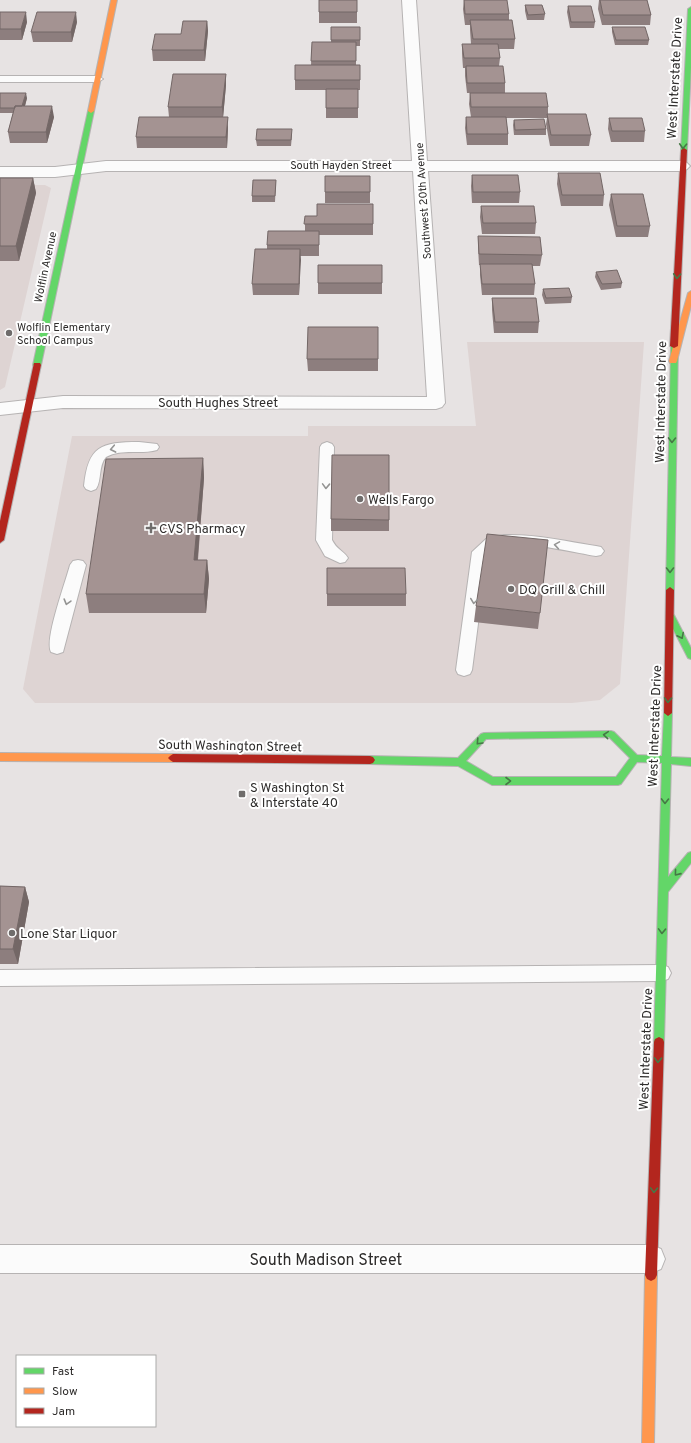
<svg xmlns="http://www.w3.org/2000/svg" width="691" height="1443" viewBox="0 0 691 1443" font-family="Overpass,sans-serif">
  <rect width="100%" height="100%" fill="#e7e3e3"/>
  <path fill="#ded4d3" d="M0,185H45L51,188L5,387L0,390Z
    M467,342H644L620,684L600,700L572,703H35L23,689L72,436H308V426H476Z"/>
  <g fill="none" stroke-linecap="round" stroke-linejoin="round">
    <defs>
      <path id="lane" d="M0,76H98L103,79L98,82H0Z
        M139,442L157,444L159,447L157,450C140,455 123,448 106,457C98,466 102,480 96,489L91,491L86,489L84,486C88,446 101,442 139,442Z
        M327,442L332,444L334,447L332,540C337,550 343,550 348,558L345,562L340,563L325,556L316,540L320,447L322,444Z
        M504,535C535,534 565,541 596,546L601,547L604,551L601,555L596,556C572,552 520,539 497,547C493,548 490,551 487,554L472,670L470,674L464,676L458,674L456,670L472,552L486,539Z
        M78,560L83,561L86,565L63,652L57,654L51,652C44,640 66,581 70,565L73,561Z
        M661,965L668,967L671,973L668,979L661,981L0,986V970Z"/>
      <path id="street" d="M402,0H416L427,161H682L687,163L690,166L687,169L682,171H428L445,403L442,407L436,409L63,408L0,415V403L63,396L427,397L413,171H106L55,177H0V167H55L106,161H412Z
        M0,1245H651L661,1249L665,1259L661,1269L651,1273H0Z"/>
      <path id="fast" d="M691,7V67L687,150L684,152L681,150L688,9Z
        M91,109L94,111L41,365L37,367L33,365L88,111Z
        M671,344H674L678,346L674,590L670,593L666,590Z
        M671,614L674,615L691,648V659L688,658L667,617Z
        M668,710L672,713L671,757L691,758V766L671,764L668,877L688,853L691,852V863L668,892L664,1042L663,1045L659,1047L655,1045L654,1042L662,763L637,762L621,784L618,785H492L458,766L370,764L367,763L365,760L367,757L370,756L458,758L481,734L484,733L611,731L614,732L637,755L662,756L664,713ZM609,737L630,758L616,777H493L466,761L486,739Z"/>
      <path id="slow" d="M111,0H117L94,111L91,113L88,111Z
        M691,291V306L677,361L676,363H670L669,361L688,293Z
        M0,753L173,754L176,756L178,758L176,760L173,762L0,761Z
        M651,1269L655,1271L657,1275L654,1443H642L645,1275L647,1271Z"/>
      <path id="jam" d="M684,148L687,150L678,346L674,348L670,346L681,150Z
        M34,363H40L41,365L4,540L0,543V521Z
        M670,587L674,590L672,713L668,716L664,713L666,590Z
        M173,754L370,756L373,757L375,760L373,763L370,764L173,762L170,760L168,758L170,756Z
        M659,1037L663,1039L664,1042L657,1275L655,1279L651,1281L647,1279L645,1275L654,1042L655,1039Z"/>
    </defs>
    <use href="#lane" stroke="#b6b3b3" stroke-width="2"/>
    <use href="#street" stroke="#b6b3b3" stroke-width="2"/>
    <use href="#fast" stroke="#b6b3b3" stroke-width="2"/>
    <use href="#slow" stroke="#b6b3b3" stroke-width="2"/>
    <use href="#jam" stroke="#b6b3b3" stroke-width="2"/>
    <use href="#lane" fill="#fbfbfb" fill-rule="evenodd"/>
    <use href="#street" fill="#fbfbfb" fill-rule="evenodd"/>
    <use href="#fast" fill="#63d668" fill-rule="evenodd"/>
    <use href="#slow" fill="#ff974d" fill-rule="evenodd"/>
    <use href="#jam" fill="#b3261e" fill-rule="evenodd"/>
  </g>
  <path fill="#8d7e7e" d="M357,0V23H319V12Z
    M464,0L509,14V20L515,39L514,49H498L500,58L499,66L505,83V93L548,107V114L591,135L589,146H550L546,124L547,118H506L508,134V145H467L465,128L466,117H471L469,104L470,93H467L465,76V68H463L462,54V44H471L470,30V25H465L463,9Z
    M599,0H647L651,15L650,25H602L598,9Z
    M525,5L545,14L544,20H527L525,11Z
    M568,6L595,22L594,28H570L567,12Z
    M0,12L27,22L22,40H0Z
    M207,21L208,31L205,61H153L152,50L181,34Z
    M77,22L72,42H33L31,32Z
    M331,27H360V46H356V65H360V90H358V118H326V90H295V80L311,65L312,42H331Z
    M612,27L649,40L648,45H615L612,32Z
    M226,74V85L223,117L228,128L227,148H137L136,137L169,117L168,107Z
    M0,93L27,98L25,106L54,117L47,143H10L8,132L13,113H0Z
    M609,118L645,131L644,142H611L608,129Z
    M514,120L546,129V135H514L513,125Z
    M292,135L291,146H257L256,140Z
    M558,173L604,195L603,206H561L557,184Z
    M472,175L520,192L519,203H472L471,186Z
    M325,176L370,192V203H325Z
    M0,178H33L36,193L19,261H0Z
    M276,180L275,202H252V196Z
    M611,194L650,226L648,237H616L609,205Z
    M481,206L536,223L535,234H482L480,217Z
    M305,216L373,224V235H319V256H300L299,295H253L252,284L267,249V245L305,231Z
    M478,236L542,255L540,266H532L535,284L534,295H482L480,275V265H479L478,247Z
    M596,272L622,283L621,288L601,290L595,277Z
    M318,283H382V294H318Z
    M543,289L572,297L571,303L545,304L542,295Z
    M492,298L539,322L538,333H494L492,310Z
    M307,359H378V371H308Z
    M203,458L204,478L198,560H207L209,579L206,613H89L86,594Z
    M331,519L389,520V531H331Z
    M327,568L406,594V606H327Z
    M476,606L540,613L538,629L474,622Z
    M0,886L25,887L29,902L18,964H0Z"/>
  <path fill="#736766" d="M26,12L27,22L22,40L21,29Z
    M76,12L77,22L72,42L71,32Z
    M207,21L208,31L205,61L204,50Z
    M226,74V85L223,118L222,107Z
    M26,93L27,98L23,113L22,108Z
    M52,106L54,117L47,143L46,132Z
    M228,117V128L227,148L226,137Z
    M33,178L36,193L19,261L16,246Z
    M300,249L301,260L299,295V284Z
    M203,458L204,478L196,579L194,560Z
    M207,560L209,579L206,613L204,594Z
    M25,887L29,902L18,964L13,949Z"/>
  <path fill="#a49392" stroke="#736766" d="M319,0H357V12H319Z
    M464,0H507L509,14H465Z
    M600,0H647L651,15H603Z
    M525,5H542L545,14L528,15Z
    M568,6H591L595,22H571Z
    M0,12H26L21,29H0Z
    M37,12H76L71,32H31Z
    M470,20H512L515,39H473Z
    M183,21H207L204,50H152L155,34H181Z
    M331,27H360V40H331Z
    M612,27H645L649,40H616Z
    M312,42H356V61H311Z
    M462,44H498L500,58H464Z
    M295,65H360V80H295Z
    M466,66H503L505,83H467Z
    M173,74H226L222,107H168Z
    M326,89H358V108H326Z
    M0,93H26L22,106H15V108H0Z
    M470,93H546L548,107H471Z
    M15,106H52L46,132H8Z
    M547,114H586L591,135H551Z
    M139,117H228L226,137H136Z
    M466,117H506L508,134H467Z
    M609,118H642L645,131H612Z
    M544,119L546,129L515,130L514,120Z
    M257,129H292L291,140H256Z
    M558,173H600L604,195H562Z
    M472,175H518L520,192H473Z
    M325,176H370V192H325Z
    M0,178H33L16,246H0Z
    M253,180H276L275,196H252Z
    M611,194H643L650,226H617Z
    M317,204H373V224H304L305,216H317Z
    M481,206H534L536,223H483Z
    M268,231H319V245H267Z
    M478,236L540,237L542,255L479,254Z
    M255,249H300L299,284H252Z
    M480,264H532L535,284H482Z
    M318,265H382V283H318Z
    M617,270L622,283L602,284L596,272Z
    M569,288L572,297L546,298L543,289Z
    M492,298H536L539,322H495Z
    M308,327H378V359H307Z
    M332,455H389V520L331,519Z
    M203,458L194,560H207L204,594H86L106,459Z
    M487,534L548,540L540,613L476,606Z
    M327,568H405L406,594H327Z
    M0,886L25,887L13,949H0Z"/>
  <defs><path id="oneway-chevron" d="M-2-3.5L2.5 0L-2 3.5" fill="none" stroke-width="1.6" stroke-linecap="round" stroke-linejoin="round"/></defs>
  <g stroke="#467846">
    <use href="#oneway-chevron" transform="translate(683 146) rotate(93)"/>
    <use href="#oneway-chevron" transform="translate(677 276) rotate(93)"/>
    <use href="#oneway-chevron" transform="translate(672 440) rotate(91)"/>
    <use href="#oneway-chevron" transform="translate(670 570) rotate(90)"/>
    <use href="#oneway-chevron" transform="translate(681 636) rotate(63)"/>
    <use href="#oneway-chevron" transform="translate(668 700) rotate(92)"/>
    <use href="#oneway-chevron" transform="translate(606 735) rotate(-175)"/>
    <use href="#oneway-chevron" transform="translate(479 742) rotate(133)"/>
    <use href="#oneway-chevron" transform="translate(508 781)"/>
    <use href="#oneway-chevron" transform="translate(665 801) rotate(91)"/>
    <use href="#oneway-chevron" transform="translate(677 873) rotate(129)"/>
    <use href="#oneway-chevron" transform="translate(662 931) rotate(92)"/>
    <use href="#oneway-chevron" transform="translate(658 1060) rotate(92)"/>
    <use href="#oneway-chevron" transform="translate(654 1190) rotate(92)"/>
  </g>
  <g stroke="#949493">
    <use href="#oneway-chevron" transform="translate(113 449) rotate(169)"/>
    <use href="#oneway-chevron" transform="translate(326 486) rotate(92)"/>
    <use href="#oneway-chevron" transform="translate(557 545) rotate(-171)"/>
    <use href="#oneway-chevron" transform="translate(474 601) rotate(98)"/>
    <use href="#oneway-chevron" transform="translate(67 602) rotate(106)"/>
  </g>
  <g fill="#6f6c6b" stroke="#fff" stroke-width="1.5">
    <circle cx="9" cy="333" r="4"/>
    <circle cx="360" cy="499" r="4"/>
    <path d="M149 522h4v4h4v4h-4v4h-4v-4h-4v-4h4z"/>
    <circle cx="511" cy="589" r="4"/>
    <rect x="238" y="790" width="8" height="8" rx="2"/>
    <circle cx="12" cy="933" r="4"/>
  </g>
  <g text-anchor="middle" stroke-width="4" stroke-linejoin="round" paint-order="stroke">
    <g font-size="11" fill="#2e2c2b" stroke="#fff">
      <text x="341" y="169">South Hayden Street</text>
      <text transform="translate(423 201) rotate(-94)" y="4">Southwest 20th Avenue</text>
      <text transform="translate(45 267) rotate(-78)" y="4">Wolflin Avenue</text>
    </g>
    <g font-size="11" fill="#2e2c2b" stroke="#fff" text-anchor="start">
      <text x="17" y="331">Wolflin Elementary<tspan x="17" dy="13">School Campus</tspan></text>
    </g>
    <g font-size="13" fill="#2e2c2b" stroke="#fff">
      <text transform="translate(674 78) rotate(-87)" y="5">West Interstate Drive</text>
      <text x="218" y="407">South Hughes Street</text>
      <text transform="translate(660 402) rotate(-89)" y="5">West Interstate Drive</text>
      <text transform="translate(654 726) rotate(-88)" y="5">West Interstate Drive</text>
      <text transform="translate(230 745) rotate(1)" y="5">South Washington Street</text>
      <text transform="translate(645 1049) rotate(-88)" y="5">West Interstate Drive</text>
    </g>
    <g font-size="13" fill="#2e2c2b" stroke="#fff" text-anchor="start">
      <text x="368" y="504">Wells Fargo</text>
      <text x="159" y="533">CVS Pharmacy</text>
      <text x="519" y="594">DQ Grill &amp; Chill</text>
      <text x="250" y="792">S Washington St<tspan x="250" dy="15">&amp; Interstate 40</tspan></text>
      <text x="20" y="938">Lone Star Liquor</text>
    </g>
    <g font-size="16" fill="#2e2c2b" stroke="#fff">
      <text x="326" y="1265">South Madison Street</text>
    </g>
  </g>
  <rect x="16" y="1355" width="140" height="72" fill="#ffffff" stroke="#ababaa"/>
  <rect x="24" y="1368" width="20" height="6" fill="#63d668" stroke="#ababaa"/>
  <text x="52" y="1375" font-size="12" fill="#2e2c2b">Fast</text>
  <rect x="24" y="1388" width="20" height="6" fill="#ff974d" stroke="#ababaa"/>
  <text x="52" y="1395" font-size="12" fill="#2e2c2b">Slow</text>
  <rect x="24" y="1408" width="20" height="6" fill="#b3261e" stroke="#ababaa"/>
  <text x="52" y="1415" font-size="12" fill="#2e2c2b">Jam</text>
</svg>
